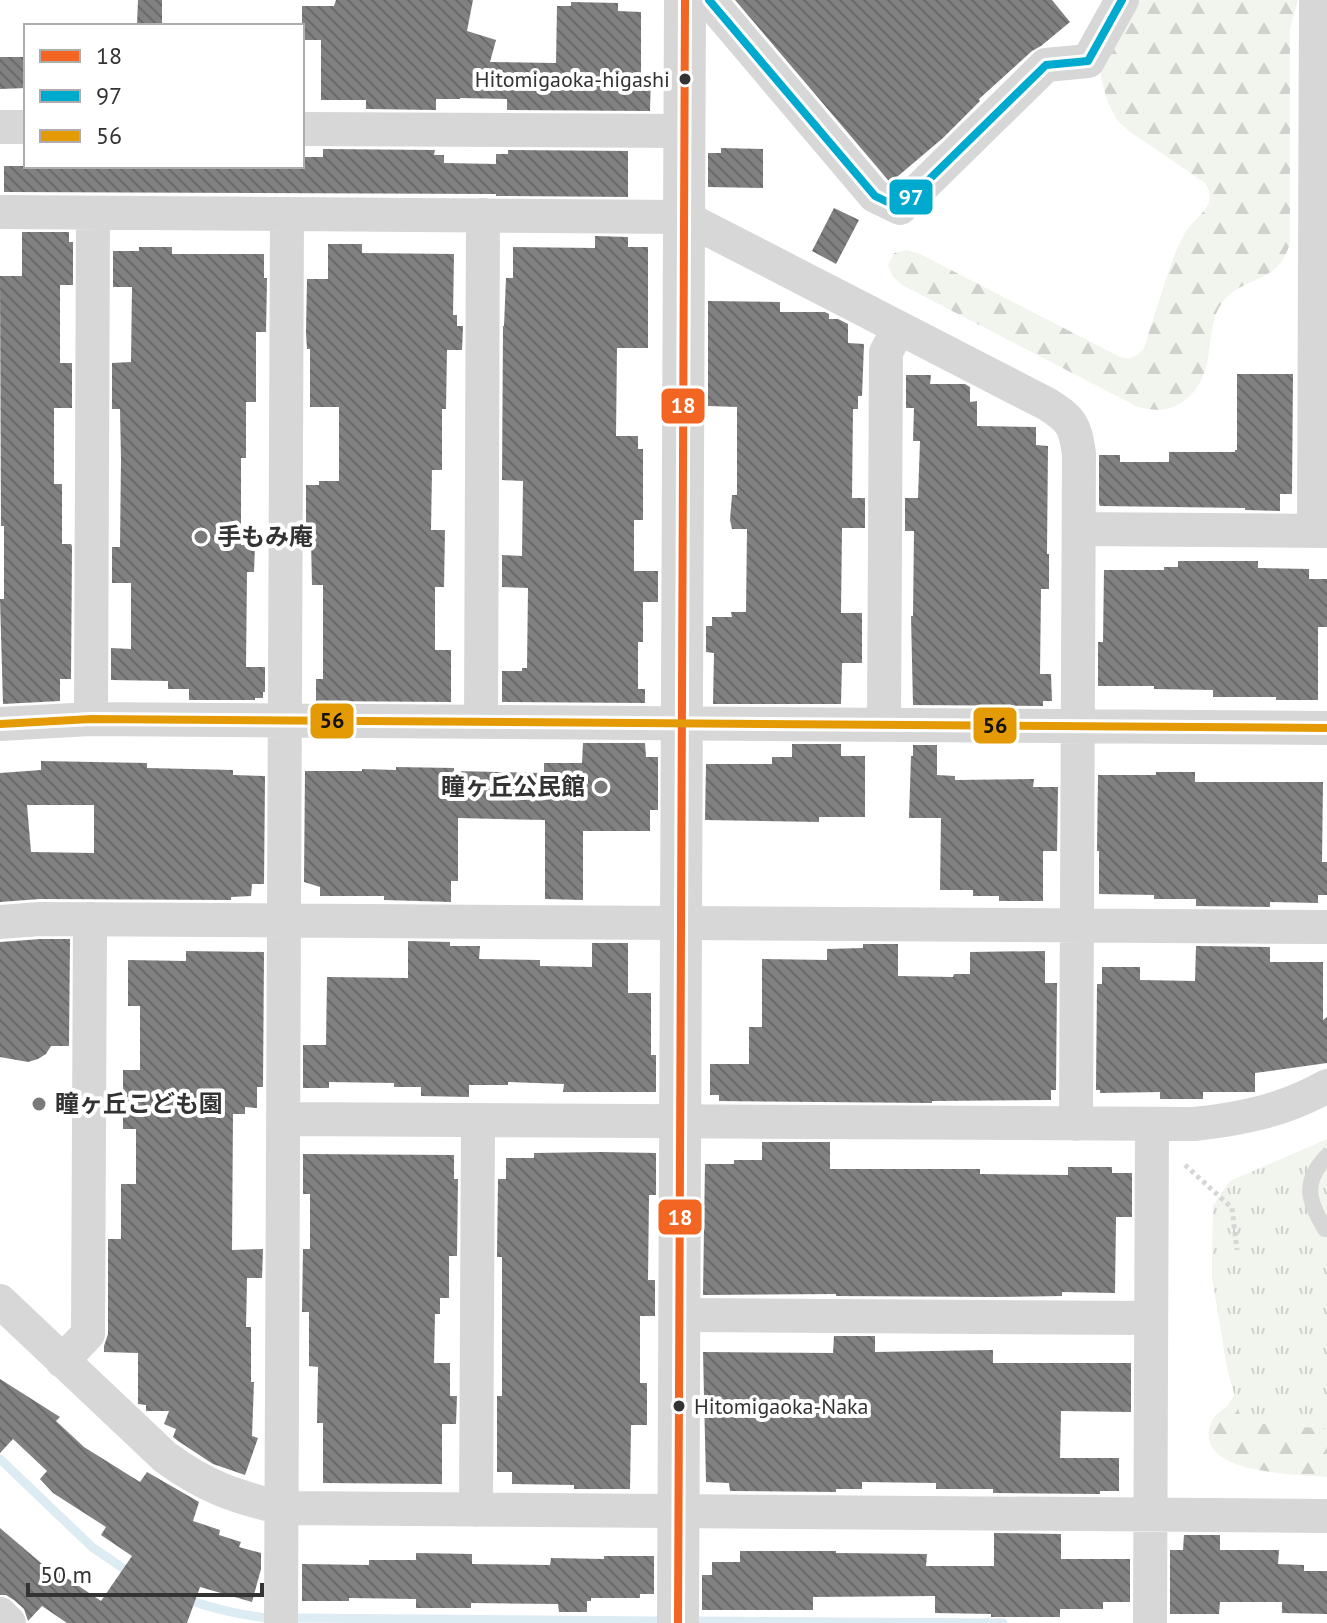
<svg xmlns="http://www.w3.org/2000/svg" width="1327" height="1623" viewBox="0 0 1327 1623" font-family="'PT Sans','Noto Sans JP',sans-serif">
  <defs>
    <pattern id="forest-firs" width="22" height="20" patternUnits="userSpaceOnUse" patternTransform="scale(2)"><rect width="22" height="20" fill="#f1f5ed"/><path d="M5 1l3.5 6h-7zM16 11l3.5 6h-7z" fill="#cfd2cc"/></pattern>
    <pattern id="park-tufts" width="24" height="20" patternUnits="userSpaceOnUse" patternTransform="scale(2)"><rect width="24" height="20" fill="#f1f5ed"/><path d="M3 7l-1-3M5 7V3M7 7l1-3M15 17l-1-3M17 17v-4M19 17l1-3" fill="none" stroke="#cfd2cc"/></pattern>
    <pattern id="building-back-hatch" width="6" height="6" patternUnits="userSpaceOnUse" patternTransform="scale(2)"><rect width="6" height="6" fill="#818181"/><path d="M-1 5l2 2M0 0l6 6M5-1l2 2" fill="none" stroke="#6a6a6a"/></pattern>
  </defs>
  <rect width="100%" height="100%" fill="#fff"/>
  <path fill="url(#forest-firs)" d="M1136,0H1298L1290,29V243C1278,286 1242,275 1222,303C1203,329 1218,368 1190,396C1174,411 1158,412 1138,407L902,285L893,277L888,265L894,253L907,250L920,254L1120,357C1132,360 1137,357 1144,348C1151,326 1158,304 1165,282C1171,266 1175,250 1184,235C1194,216 1221,206 1205,183L1129,131L1117,120L1108,103L1102,82L1100,68Z
    M1230,1181L1327,1392V1477C1299,1474 1191,1475 1211,1423C1214,1414 1222,1411 1228,1405C1229,1404 1234,1395 1235,1394L1228,1372L1212,1277L1213,1206Z"/>
  <path fill="url(#park-tufts)" d="M1327,1139V1429L1242,1422L1228,1372L1212,1277L1213,1206L1230,1181Z"/>
  <g fill="none" stroke-linecap="round" stroke-linejoin="round">
    <path stroke="#ddebf3" stroke-width="9" d="M0,1459L92,1547L133,1575
      M183,1598C211,1608 238,1615 268,1618
      M297,1618L658,1621
      M697,1621L1003,1623"/>
  </g>
  <path fill="url(#building-back-hatch)" fill-rule="evenodd" d="M138,0H162V24H137Z
    M336,0H473L467,31L496,40L490,62L556,63L557,6H571V2L618,3V11L641,12V74H651L650,111L507,110V99L460,98V99H436V110L366,109V100H321V40H302V6H334Z
    M735,0H1052L1070,22L1041,46L1032,51L979,99L980,101L943,138L891,182L888,180Z
    M0,57H26V88L0,89Z
    M721,148L763,149V188L708,187V153H721Z
    M323,149L435,150L434,155H444V163L496,164V154H508V150L628,151V197L496,196V194L4,192V166H302V157H323Z
    M834,208L859,220L836,264L812,251Z
    M22,232H69V242H73V285H60V363H72V408H54V484H62V544H71L72,546L71,679H60V701L3,704L0,599H4V526H1L0,276H22Z
    M595,236L628,237V247H648V348H617L616,436H638V449H643V520H634V571H658V602H643V642H638V689H645V703L502,702V671H522V668H527L528,588L502,587V555L522,556L523,481L502,480L503,326H504L506,278H513V247L595,248Z
    M328,244H362V253L454,254L453,315H457V326H463L462,350H447L446,409H442V470H432L431,530H445L444,587H435V650H451V702L316,701V679H323V585H312L311,541H307L306,528V485H319V481H339V407H310V349H307L306,333L307,279H328Z
    M139,247H172V254H264V278H267L266,332H256V402H246V458H241V545H255L254,572H247L246,667H265V692H263V698H255V700H189V689H168V681L111,680V648L131,649V583H112V547H120L121,459L120,409H112V363L131,362L132,287H113V251H139Z
    M708,301L780,302V312H825L829,314V319H838L848,324V343L864,344L862,396H858V409H853L852,498H865V528H842L841,613H862V663H842L841,704H713L714,653L706,652V626H712V617H732L731,612H746L747,529H732L730,520L732,495H737V407L708,406Z
    M1237,374H1293L1292,494H1280V511L1245,510V508L1100,506L1099,504V455H1120V462H1169V452H1235V450H1237Z
    M906,375H931L930,384H965L970,387V402L977,401V426L1036,427V445L1048,446L1047,554H1049V589H1041L1040,674H1051L1052,701H1043V706L913,705L911,616H913L914,531H905V498H918L920,441H913L914,408H906Z
    M1178,561H1258V568L1309,569V579H1327V627H1318V700H1276V697H1213V690L1154,689V686H1098V642H1103L1104,570H1164V567H1178Z
    M583,743H645L646,757H658V810H650V831H583V900L545,899V820L458,818V881H451V902L384,900V896H320V887L304,882L305,771H362V769L396,770V767L454,768V771L544,773V763H582Z
    M792,744H841V756H865V817H819V822L705,820L706,764H772V757H792Z
    M913,745H937V775L955,776V780L1034,779L1033,787H1058L1057,851H1043V901H999V896H973V890H940L941,818H909L911,756H913Z
    M41,761L147,763V768L233,770V775L265,776L264,884H252L251,896L231,897V900L40,899L0,902V773L41,770ZM27,805H94V853L31,852Z
    M1156,772H1195V782H1323L1322,862H1327V895H1318V903L1270,902V907L1196,906V899H1154V895L1099,894V851H1097L1098,775H1156Z
    M41,939H70L69,1046H51L46,1054L38,1059L28,1062L0,1057V942Z
    M408,941L450,942V946H480L479,959L540,960V966L592,967V943H628V993H651V1055H656V1092H563L564,1084L508,1082V1085H469V1097L421,1096V1087H394V1083L329,1082V1088H303V1045H326L327,977L408,978Z
    M863,944H898V976L953,977L954,974H970V952L1045,951V983H1057L1056,1090H1051V1100L932,1101V1103L719,1101V1095H710V1064H749V1027H762V959L827,960V949L863,948Z
    M1196,946L1270,947V962H1323V1020L1327,1017V1063L1255,1073V1092H1203V1099H1160V1092L1100,1093V1090H1096L1097,984H1102V967H1140V980L1195,981Z
    M186,951L264,952L263,1087H257V1108L245,1107V1114H233L232,1250L263,1249L262,1278H247L246,1327H251V1382H254L252,1436L258,1438L245,1475L213,1464L178,1441L173,1437L176,1429L164,1424L169,1411H146V1405L138,1404V1353L104,1352V1346L108,1334V1239H121V1184H136V1129H123V1070H140V1006H128V960L186,961Z
    M762,1142H830V1169H980V1174L1068,1175V1167H1112V1173H1132V1217H1116L1115,1293L1062,1292V1296L995,1297L836,1296V1294L703,1295L705,1164H734V1160H762Z
    M602,1152L656,1153V1195H649L648,1280H655V1316H640V1383H647V1425H631L630,1489H574V1485L512,1484V1472H497V1396H502V1257H497L498,1179H506V1158H534V1153Z
    M303,1154L454,1155V1179H458L457,1256H449V1298H440V1314H435L434,1363H450V1396H457L456,1424H442V1484L323,1483V1423H317L318,1367L309,1366V1312H302L303,1249H310V1194H303Z
    M834,1336H875V1352L993,1350V1363H1131V1412L1061,1411L1060,1458H1119V1491H1100V1494L993,1493V1489H936V1483L862,1482V1489H836V1492L730,1491L729,1483L706,1482L703,1352L833,1353Z
    M0,1379L60,1417L56,1421L84,1447L140,1482L147,1472L199,1502L193,1521L220,1530L219,1535L241,1542L239,1547L261,1553V1569L252,1602L200,1587L187,1623H67L42,1606L28,1621L24,1609L14,1600L6,1595H0V1528L55,1575L58,1572L101,1601L132,1556L101,1535L106,1527L53,1493L40,1479L47,1471L13,1439L0,1453Z
    M994,1533L1061,1534V1559H1130V1602H1103V1609H1060V1617H991V1614L935,1613V1596L813,1597V1610H702V1575H712V1562H740V1551H836V1553L927,1554L926,1566H994Z
    M1184,1535H1220V1550H1279L1278,1564L1304,1565V1571H1327V1614L1282,1613V1602H1220L1219,1614H1170V1550H1183Z
    M416,1553L472,1554V1564L550,1565L551,1558L604,1559V1556H654V1594H640V1598H591V1601H587V1612H559L558,1604L471,1603V1608H416V1599L349,1598V1601H302V1564L369,1565V1560H416Z"/>
  <g fill="none" stroke-linecap="round" stroke-linejoin="round">
    <path stroke="#d6d6d6" stroke-width="5" stroke-dasharray="4 4" stroke-linecap="butt" d="M1185,1165L1232,1208L1237,1250"/>
    <path stroke="#d7d7d7" stroke-width="16" d="M1325,1229C1308,1201 1302,1182 1327,1156"/>
    <path stroke="#d7d7d7" stroke-width="34" d="M709,0L875,196L900,208L1046,65L1088,61L1122,0
      M0,127H26
      M302,129L684,131
      M0,212L684,217L1047,404C1072,420 1075,425 1079,454L1076,1124
      M1079,529L1327,531
      M1314,531L1316,0
      M91,719L93,213
      M481,721L483,215
      M0,724L91,719L1327,728
      M884,724L886,352L899,328
      M0,922L40,919L1327,927
      M284,1119L1194,1124C1242,1119 1285,1110 1327,1086
      M0,1301L165,1457C206,1487 233,1496 282,1508L1327,1516
      M679,1315L1151,1318
      M62,1361L88,1334L90,919
      M476,1510L478,1120
      M0,1614L9,1623
      M281,1623L287,214
      M1150,1623L1152,1125"/>
    <path stroke="#d7d7d7" stroke-width="42" d="M678,1623L685,0"/>
    <defs>
      <path id="bus-1" d="M678,1623L685,0"/>
      <path id="bus-2" d="M709,0L875,196L900,208L1046,65L1088,61L1122,0"/>
      <path id="bus-3" d="M0,724L91,719L1327,728"/>
    </defs>
    <use href="#bus-1" stroke="#fff" stroke-width="14"/>
    <use href="#bus-2" stroke="#fff" stroke-width="14"/>
    <use href="#bus-3" stroke="#fff" stroke-width="14"/>
    <use href="#bus-1" stroke="#f26522" stroke-width="8"/>
    <use href="#bus-2" stroke="#00a9ce" stroke-width="8"/>
    <use href="#bus-3" stroke="#e39a05" stroke-width="8"/>
  </g>
  <g fill="#333" stroke="#fff" stroke-width="3">
    <circle cx="685" cy="79" r="7"/>
    <circle cx="679" cy="1406" r="7"/>
  </g>
  <g fill="#7a7a7a" stroke="#fff" stroke-width="3">
    <circle cx="201" cy="537" r="8"/>
    <circle cx="601" cy="787" r="8"/>
    <circle cx="39" cy="1104" r="8"/>
  </g>
  <g text-anchor="middle" stroke-width="8" stroke-linejoin="round" paint-order="stroke">
    <g font-size="22" fill="#333" stroke="#fff" text-anchor="end">
      <text x="670" y="87">Hitomigaoka-higashi</text>
      <text x="694" y="1414" text-anchor="start">Hitomigaoka-Naka</text>
    </g>
    <g font-size="24" font-weight="bold" fill="#333" stroke="#fff" text-anchor="start">
      <text x="217" y="545">手もみ庵</text>
      <text x="585" y="795" text-anchor="end">瞳ヶ丘公民館</text>
      <text x="55" y="1112">瞳ヶ丘こども園</text>
    </g>
  </g>
  <g stroke="#fff" stroke-width="3">
    <rect x="888" y="178" width="46" height="38" rx="8" fill="#00a9ce"/>
    <rect x="660" y="387" width="46" height="38" rx="8" fill="#f26522"/>
    <rect x="309" y="702" width="46" height="38" rx="8" fill="#e39a05"/>
    <rect x="972" y="706" width="46" height="39" rx="8" fill="#e39a05"/>
    <rect x="657" y="1198" width="46" height="38" rx="8" fill="#f26522"/>
  </g>
  <g font-size="22" text-anchor="middle" font-weight="bold" fill="#fff">
    <text x="911" y="205">97</text>
    <text x="683" y="413">18</text>
    <text x="680" y="1225">18</text>
  </g>
  <g font-size="22" text-anchor="middle" font-weight="bold" fill="#111">
    <text x="332" y="728">56</text>
    <text x="995" y="733">56</text>
  </g>
  <rect x="24" y="24" width="280" height="144" fill="#ffffff" stroke="#adadad" stroke-width="2"/>
  <rect x="40" y="50" width="40" height="12" fill="#f26522" stroke="#adadad" stroke-width="2"/>
  <text x="96" y="64" font-size="24" fill="#333333">18</text>
  <rect x="40" y="90" width="40" height="12" fill="#00a9ce" stroke="#adadad" stroke-width="2"/>
  <text x="96" y="104" font-size="24" fill="#333333">97</text>
  <rect x="40" y="130" width="40" height="12" fill="#e39a05" stroke="#adadad" stroke-width="2"/>
  <text x="96" y="144" font-size="24" fill="#333333">56</text>
  <path d="M28 1583v12h234v-12" fill="none" stroke="#333333" stroke-width="4"/>
  <text x="40" y="1583" font-size="24" fill="#333333" stroke="#ffffff" stroke-width="6" paint-order="stroke">50 m</text>
</svg>
